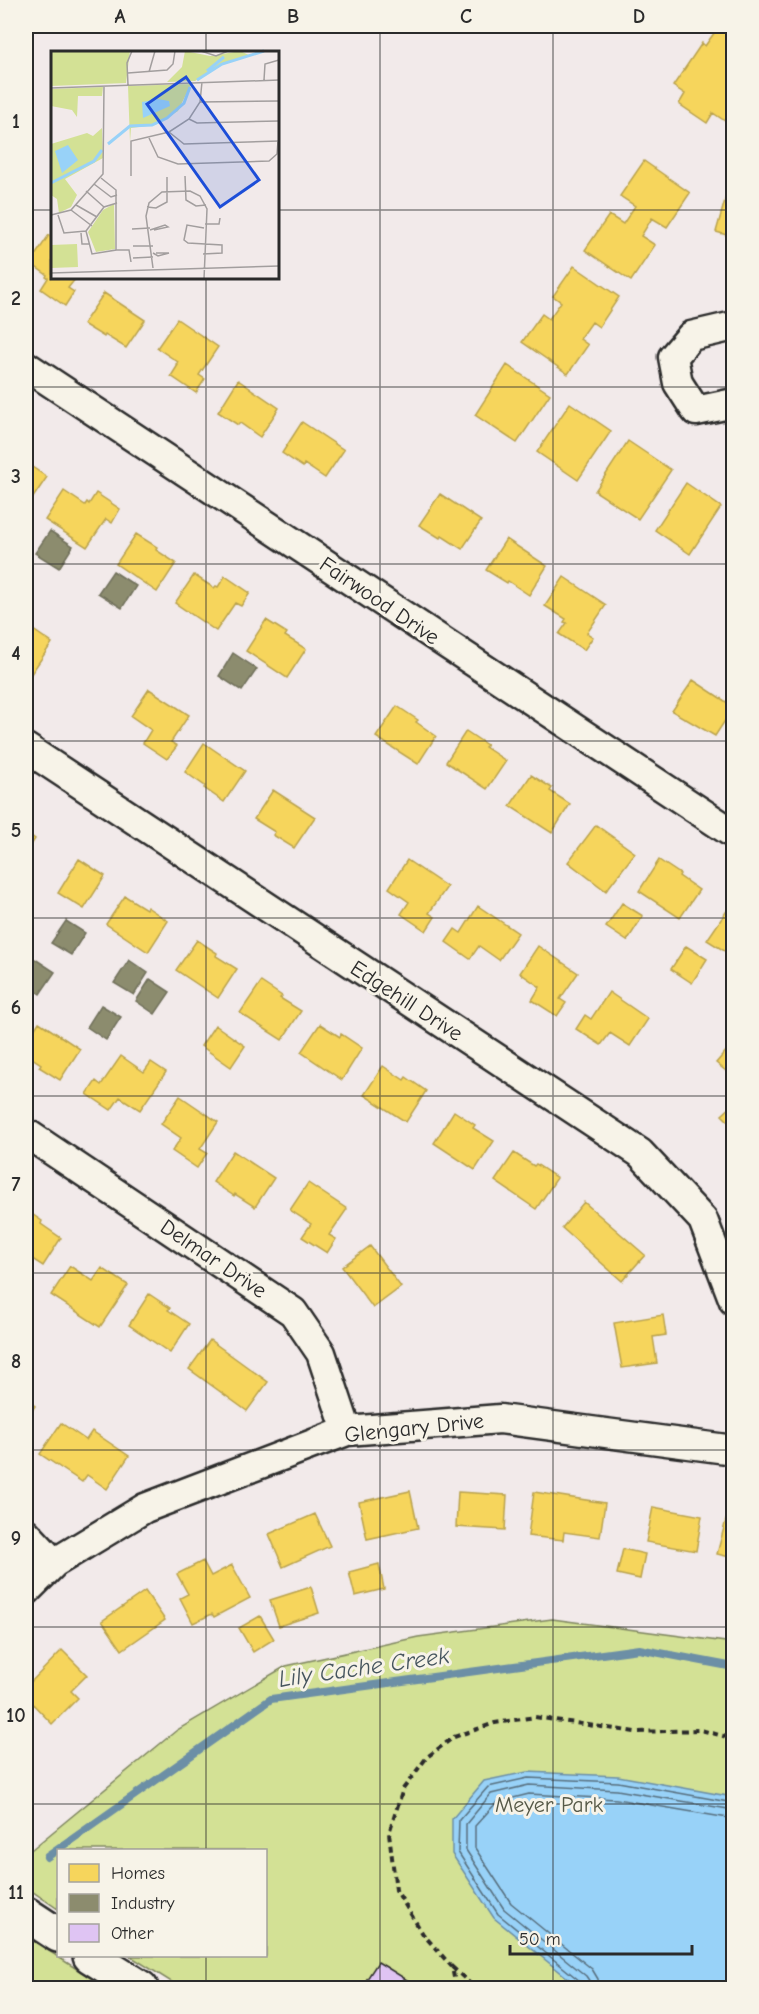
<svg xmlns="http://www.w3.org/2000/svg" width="759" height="2014" viewBox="0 0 759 2014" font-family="'Comic Neue',sans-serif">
  <rect width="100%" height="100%" fill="#f2eaea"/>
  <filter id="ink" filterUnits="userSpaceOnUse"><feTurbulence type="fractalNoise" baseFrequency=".0167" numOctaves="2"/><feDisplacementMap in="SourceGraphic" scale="12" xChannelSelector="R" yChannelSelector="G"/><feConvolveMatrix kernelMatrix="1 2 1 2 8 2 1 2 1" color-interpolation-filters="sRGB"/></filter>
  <g filter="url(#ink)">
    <path fill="#d3e195" stroke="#7f8660" stroke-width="1.5" d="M552,1619L733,1643V1988H181L130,1956H266V1850H58V1909L26,1887V1854L177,1730L286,1666L418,1637Z
      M26,1936L106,1988H26Z"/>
    <path fill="#98d2f8" stroke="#6c8fa6" stroke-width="1.5" d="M527,1772L618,1776L733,1797V1988H580L494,1918L452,1854V1819L484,1781Z"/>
    <path fill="#f6d55c" stroke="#b9a24d" stroke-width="1.5" d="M719,26H734V109L725,121L713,113L707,123L679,104L685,94L673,86L702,43L705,46Z
      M644,161L690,193L667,227L652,218L641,236L655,245L631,281L585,250L609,215L623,224L635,206L620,196Z
      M731,179L734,180V237L716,232Z
      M49,235L52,237V278H76L68,288L74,292L65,306L41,289L48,278L46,277L47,275L30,263Z
      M574,266L619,297L599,327L592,322L580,339L588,345L568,374L522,342L542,314L549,319L561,302L553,296Z
      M104,293L145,320L126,348L105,335L104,337L83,324Z
      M177,319L218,347L199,375L205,379L196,393L171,376L178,365L176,364L178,362L157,348Z
      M507,365L550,394L517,443L475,415Z
      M238,380L279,408L260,437L240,423L238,425L218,412Z
      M570,403L611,431L578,480L537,452Z
      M302,422L344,450L325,478L304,464L303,467L282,453Z
      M628,441L671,470L638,519L595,491Z
      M26,460L28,461L26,463L47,477L28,505L26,504Z
      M686,483L721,507L690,554L655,530Z
      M64,491L85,505L87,502L89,504L96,493L120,509L112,523L106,519L87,547L45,520Z
      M440,494L481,521L462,549L442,536L440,538L419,525Z
      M136,534L157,547L156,550L176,563L157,592L116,564Z
      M506,539L547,566L529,595L508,581L507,583L486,570Z
      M194,575L214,588L216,586L218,587L225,576L250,593L241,606L235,603L216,631L175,603Z
      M564,577L606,605L587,633L593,637L584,650L559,634L567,623L564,622L566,619L545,606Z
      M266,620L287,633L285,636L306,649L287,678L246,651Z
      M26,625L52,643L31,674L26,670Z
      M693,680L734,707L715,736L672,711Z
      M149,689L189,715L171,742L177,746L167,759L143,743L151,730L131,716Z
      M397,706L418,720L416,722L436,736L418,764L376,737Z
      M466,731L487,745L485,747L506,761L487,789L446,762Z
      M204,743L245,771L224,802L204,788L205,786L185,772Z
      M531,775L552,788L550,791L570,804L552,833L510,806Z
      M273,790L315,817L294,848L273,835L275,832L254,819Z
      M596,825L635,853L606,891L568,862Z
      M26,832L35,839L26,853Z
      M79,859L105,876L84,909L58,893Z
      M407,860L447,887L429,913L435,917L426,931L401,914L409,902L389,888Z
      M659,860L680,874L679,876L699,890L680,918L639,891Z
      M125,896L146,909L147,907L168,921L148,952L106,924Z
      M622,903L643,916L627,941L606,927Z
      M478,906L518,933L499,960L479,946L470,959L446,942L455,929L461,933Z
      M728,909L734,913V957L707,940Z
      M197,940L217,953L216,956L237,969L218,998L176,970Z
      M538,946L578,973L560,999L566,1003L557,1016L532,1000L540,987L520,973Z
      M686,946L707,959L692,983L671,969Z
      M261,982L282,996L280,998L301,1011L282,1040L240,1013Z
      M609,992L648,1019L630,1046L610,1033L601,1045L576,1029L585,1015L591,1019Z
      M39,1022L80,1049L60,1080L39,1067L41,1064L26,1054V1043Z
      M320,1024L340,1037L341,1034L362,1048L342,1080L301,1052Z
      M215,1025L245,1046L231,1067L201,1046Z
      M734,1042V1072L731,1075L716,1063Z
      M121,1056L144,1072L151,1062L166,1072L140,1110L120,1097L111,1110L87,1094L96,1081L101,1085Z
      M383,1066L404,1080L406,1077L426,1091L406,1122L364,1095Z
      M180,1096L218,1122L200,1149L207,1153L197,1168L172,1151L181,1138L161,1124Z
      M734,1104V1127L722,1115Z
      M454,1111L475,1125L473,1128L494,1141L475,1170L434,1143Z
      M233,1151L274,1178L255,1207L235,1194L234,1196L213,1182Z
      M514,1153L534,1166L536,1164L557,1178L536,1209L495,1181Z
      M308,1183L347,1209L329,1235L336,1239L327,1253L302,1237L311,1224L290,1210Z
      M584,1202L645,1255L622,1281L562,1228Z
      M26,1210L42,1221L41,1224L61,1238L43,1266L26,1255Z
      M370,1246L401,1287L373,1308L342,1267Z
      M70,1266L93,1281L102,1268L128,1285L100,1327L51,1295Z
      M149,1294L170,1308L168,1310L189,1324L170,1353L129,1325Z
      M663,1315L666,1335L653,1337L657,1363L622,1368L614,1323Z
      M210,1340L268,1382L247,1411L189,1369Z
      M26,1399L35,1406L26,1420Z
      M61,1423L86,1440L92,1431L129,1456L107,1489L87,1475L82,1482L40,1454Z
      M410,1491L418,1528L367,1539L359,1502Z
      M458,1492L507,1495L505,1530L456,1527Z
      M534,1492L605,1503L600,1537L564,1532L563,1540L528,1536Z
      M653,1507L702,1516L696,1551L646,1542Z
      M315,1514L330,1546L283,1567L269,1534Z
      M726,1520L734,1522V1558L717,1554Z
      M623,1549L645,1554L640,1579L617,1574Z
      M203,1561L211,1576L232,1565L250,1598L214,1617L212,1614L193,1623L180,1598L188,1594L177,1574Z
      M379,1564L384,1589L355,1596L349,1572Z
      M311,1587L319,1613L279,1626L270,1600Z
      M145,1591L165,1620L122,1650L102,1621Z
      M260,1616L274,1639L253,1652L239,1628Z
      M62,1650L87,1675L71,1691L78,1698L52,1724L26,1697V1687Z"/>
    <path fill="#8c8c6e" stroke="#6f6f5a" stroke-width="1.5" d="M50,531L73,546L59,568L35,553Z
      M113,571L136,586L122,608L98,593Z
      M233,653L257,669L242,691L219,676Z
      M66,921L85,933L71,955L51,943Z
      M35,959L55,972L40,994L26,984V974Z
      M129,960L148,973L134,995L114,983Z
      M150,979L170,992L155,1014L136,1001Z
      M101,1005L121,1017L106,1040L87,1027Z"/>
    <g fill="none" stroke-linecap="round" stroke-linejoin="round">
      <path stroke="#576e7d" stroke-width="1.5" d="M583,1988L580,1981L498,1914L458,1852L459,1820L488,1787L528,1778L618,1782L734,1803
        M590,1988V1982L586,1976L504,1909L466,1850V1824L491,1794L529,1785L617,1790L734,1810
        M599,1988L598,1979L592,1969L511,1903L475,1848V1826L497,1802L529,1794L616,1799L734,1819"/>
      <path stroke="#6c8fa6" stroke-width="8" d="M47,1857L271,1699L639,1649L734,1667"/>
    </g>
    <path fill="#dfc4f3" stroke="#2b2b2b" stroke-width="1.5" d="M378,1962L420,1988H361Z"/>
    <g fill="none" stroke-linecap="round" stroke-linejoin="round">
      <defs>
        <path id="street" d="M734,326L691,336L673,357L678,383L696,411L734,403
          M26,366L734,834
          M26,748L640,1153L703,1220L734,1301
          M26,1133L293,1312L321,1353L347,1431
          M26,1533L54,1563
          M26,1591L54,1563L145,1508L347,1431L500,1419L734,1450"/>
        <path id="secondary" d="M26,1914L58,1935
          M90,1956L141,1988"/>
      </defs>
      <use href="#street" stroke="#2b2b2b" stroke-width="33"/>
      <use href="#secondary" stroke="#2b2b2b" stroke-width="38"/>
      <path stroke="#2b2b2b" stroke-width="4" stroke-dasharray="6 4.5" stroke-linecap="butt" d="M452,1967L475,1988
        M456,1988L452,1967L423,1934L396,1890L389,1833L403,1789L427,1757L454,1737L495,1723L535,1717L635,1732L701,1730L734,1739"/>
      <use href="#street" stroke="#f7f3e8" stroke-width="28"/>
      <use href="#secondary" stroke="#f7f3e8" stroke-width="33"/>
    </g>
  </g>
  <path fill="none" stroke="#2b2b2b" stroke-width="1.5" stroke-opacity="0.55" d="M206,26V52M380,26V1988M553,26V1988M26,210H52M278,210H734M206,278V1850M26,387H734M26,564H734M26,741H734M26,918H734M26,1096H734M26,1273H734M26,1450H734M26,1627H734M26,1804H734M206,1956V1988"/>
  <g text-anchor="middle" stroke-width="6" stroke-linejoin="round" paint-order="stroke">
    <g font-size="22" fill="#2b2b2b" stroke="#f7f3e8">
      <text transform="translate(380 600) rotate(34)" y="8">Fairwood Drive</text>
      <text transform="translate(407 1000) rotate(33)" y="8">Edgehill Drive</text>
      <text transform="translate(214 1258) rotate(34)" y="8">Delmar Drive</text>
      <text transform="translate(414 1427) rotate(-6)" y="8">Glengary Drive</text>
    </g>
    <g font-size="22" fill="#555846" stroke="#f7f3e8">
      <text x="549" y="1812">Meyer Park</text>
    </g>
    <g font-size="24" font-style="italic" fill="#46555e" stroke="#f7f3e8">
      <text transform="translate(364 1667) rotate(-8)" y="8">Lily Cache Creek</text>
    </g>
  </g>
  <g transform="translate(51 51)">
    <rect width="228" height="228" fill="#f2eaea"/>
    <path d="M0,0H79L75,32L0,35ZM134,0L159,5L189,0L198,4L170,13L144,30L116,31L131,16ZM140,33L127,60L104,74L80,77L79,91L77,35ZM52,36L51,45H27L26,66L21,59L0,55V38ZM51,77L52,107L14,128L26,144L20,156L8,162L6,148L0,144V93L36,82L42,85ZM63,153L64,198L45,201L37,181L52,159ZM26,193L27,216L0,217V194Z" fill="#d3e195"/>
    <path d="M107,48L118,50L119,55L92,67L91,51ZM17,94L27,109L11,122L4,100Z" fill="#98d2f8"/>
    <path fill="none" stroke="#98d2f8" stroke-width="3" d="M156,20L173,6M146,29L171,13L213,0M57,93L79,75L101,74L116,67L133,52L139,36M0,132L43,110L51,99"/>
    <path fill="none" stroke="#a29e9e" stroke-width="1.5" d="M150,0L165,5L177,0M98,21L104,0M77,22L116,19L122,13L124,0M213,29L214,13L228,9M77,34L76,12L81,0M0,37L228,29M149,51L228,50M138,68L146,72L228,70M118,81L133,93L228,90M98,87L107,106L127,113L218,110L226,103L227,90M80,125V90L118,81L138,68L149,51L151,31M134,125L135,149L145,155L155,154M43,133L60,146L66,144M35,140L53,156M25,154L46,166M96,156L105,157L116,151V126M20,159L41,175M0,164L20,159L52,123L53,35M7,164L13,182L35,180M154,173H168L169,167M81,178L99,177M99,179L114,174L117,176L103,179M35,180L41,203L65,199V139L50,127M35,180L53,156L66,152M30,182L31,193H39M82,195H102M65,199H78L80,211M102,202L107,205L118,202H105M152,203L171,202V194L137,192L133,189L136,174L153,177M82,207L102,206M102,217L95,165L98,152L111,141L139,140L149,145L156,158L153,228M0,222L228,215"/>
    <path fill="#1d4ed8" fill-opacity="0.15" stroke="#1d4ed8" stroke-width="3" d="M135,26L208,129L169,156L96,53Z"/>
    <rect width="228" height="228" fill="none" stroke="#2b2b2b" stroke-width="3"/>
  </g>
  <rect width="759" height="2014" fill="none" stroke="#f7f3e8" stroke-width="66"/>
  <rect x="57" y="1849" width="210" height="108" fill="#f7f3e8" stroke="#a5a39c" stroke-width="1.5"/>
  <rect x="69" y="1864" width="30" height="18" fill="#f6d55c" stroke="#a5a39c" stroke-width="1.5"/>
  <text x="111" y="1879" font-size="18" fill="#2b2b2b">Homes</text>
  <rect x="69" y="1894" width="30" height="18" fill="#8c8c6e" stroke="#a5a39c" stroke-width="1.5"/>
  <text x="111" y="1909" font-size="18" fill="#2b2b2b">Industry</text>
  <rect x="69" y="1924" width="30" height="18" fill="#dfc4f3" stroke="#a5a39c" stroke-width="1.5"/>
  <text x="111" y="1939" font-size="18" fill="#2b2b2b">Other</text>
  <path d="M510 1945v9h182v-9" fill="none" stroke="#2b2b2b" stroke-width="3"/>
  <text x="519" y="1945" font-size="18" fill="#2b2b2b" stroke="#f7f3e8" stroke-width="4.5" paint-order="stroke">50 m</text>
  <rect x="33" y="33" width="693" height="1948" fill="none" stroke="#2b2b2b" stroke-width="2"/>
  <g font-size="20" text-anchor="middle" font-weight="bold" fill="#2b2b2b">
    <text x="120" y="23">A</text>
    <text x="293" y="23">B</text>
    <text x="466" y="23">C</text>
    <text x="639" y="23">D</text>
    <text x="16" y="128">1</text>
    <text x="16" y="305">2</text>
    <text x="16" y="483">3</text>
    <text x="16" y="660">4</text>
    <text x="16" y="837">5</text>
    <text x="16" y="1014">6</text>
    <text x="16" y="1191">7</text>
    <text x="16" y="1368">8</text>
    <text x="16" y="1545">9</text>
    <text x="16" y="1722">10</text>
    <text x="16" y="1899">11</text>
  </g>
</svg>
